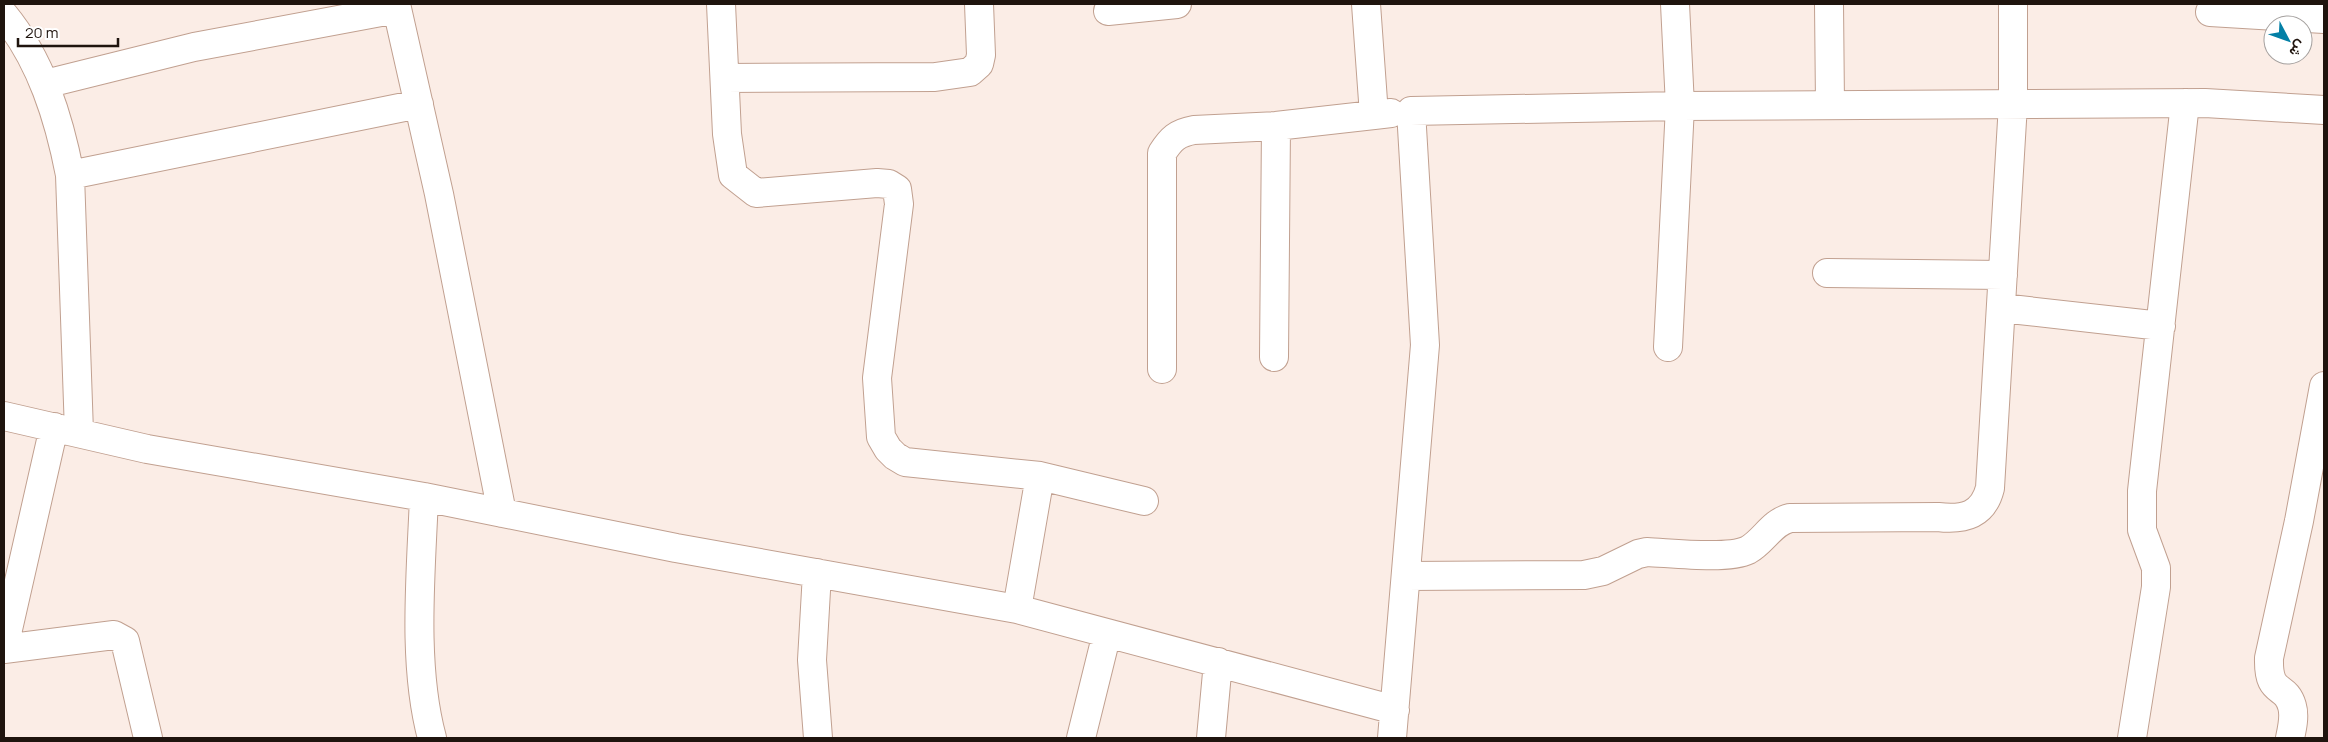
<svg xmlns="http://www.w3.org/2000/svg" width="2328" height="742" viewBox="0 0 2328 742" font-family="Manrope,Vazirmatn,sans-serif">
  <rect width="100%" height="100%" fill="#fbede6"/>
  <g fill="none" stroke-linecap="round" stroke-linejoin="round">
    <defs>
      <path id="minor" d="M396,4L439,194L502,513
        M721,4L727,134L733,175L756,193L877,183L889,184L897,189L899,204L877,378L881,437L888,449L895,456L905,462L1040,476L1144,501
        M1366,4L1374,115L1391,113
        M1829,4L1830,105
        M1108,11L1177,4
        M2210,12L2324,19
        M4,15C41,60 59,118 70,175L79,432
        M725,78L935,77L970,72L979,64L981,55L979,4
        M45,84L194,47L397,9
        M70,175L419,104
        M1827,273L2003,275
        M2001,308L2161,326
        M1668,347L1680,106L1675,4
        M1274,357L1276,126
        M1162,369V153C1171,139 1177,133 1194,130L1276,126L1374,115
        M4,416L147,449L424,497L676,548L1017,609
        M1040,476L1017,609L1395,710
        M424,497C421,573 412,664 432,738
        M817,573L812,660L818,738
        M1406,576L1584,575L1603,571L1638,554L1647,552C1671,553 1728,560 1748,550C1764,541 1772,522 1790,518L1938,517C1963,520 1983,516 1990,488L2013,104V4
        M4,647L54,427
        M4,649L114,635L125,641L148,738
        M1081,738L1107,633
        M1211,738L1218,662
        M1392,738L1425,345L1411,111L1680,106L2205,103L2324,110
        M2132,738L2156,587V568L2142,530V491L2185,103
        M2290,738C2292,729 2295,716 2292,706C2285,682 2268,697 2269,658L2299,521L2324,386"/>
    </defs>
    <use href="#minor" stroke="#c1a090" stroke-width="30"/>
    <use href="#minor" stroke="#fff" stroke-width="28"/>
  </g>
  <rect width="2328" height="742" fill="none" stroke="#1f140e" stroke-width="10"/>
  <g transform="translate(2288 40) rotate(131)"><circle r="24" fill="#ffffff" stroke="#a5a19f"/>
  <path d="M0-4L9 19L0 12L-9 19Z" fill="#0480a6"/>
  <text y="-8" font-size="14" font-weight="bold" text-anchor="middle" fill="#1f140e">ش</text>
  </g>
  <path d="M18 38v8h100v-8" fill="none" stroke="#1f140e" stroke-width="2.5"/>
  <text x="25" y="38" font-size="15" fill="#1f140e" stroke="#ffffff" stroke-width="4" paint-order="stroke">20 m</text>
</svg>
